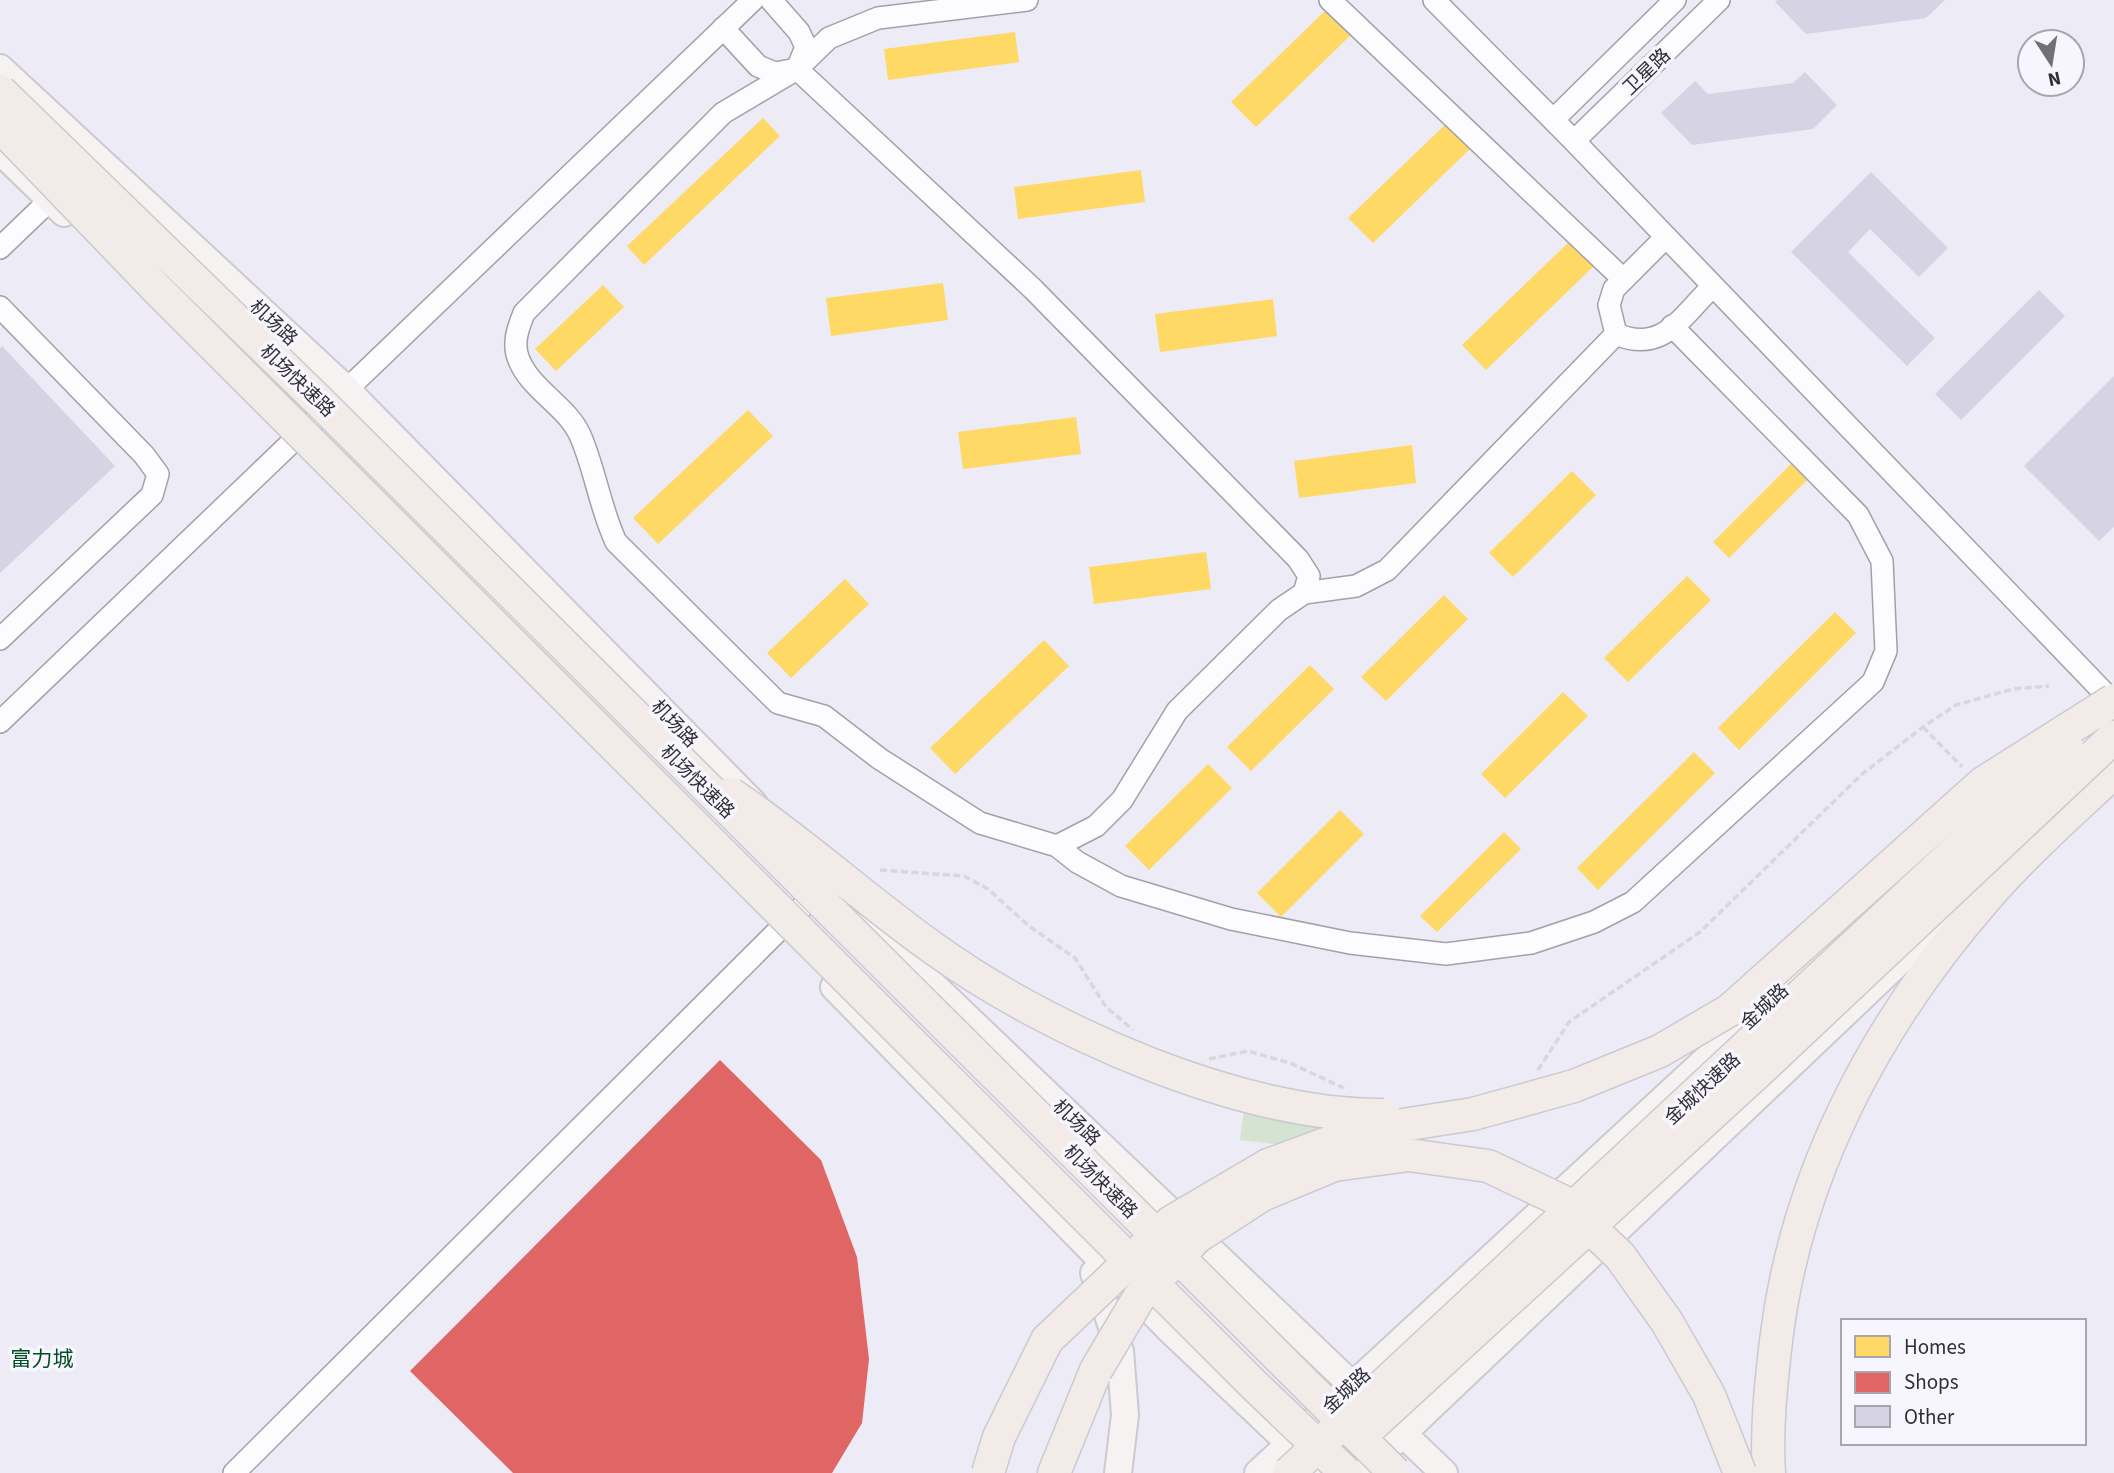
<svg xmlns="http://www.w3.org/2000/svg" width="2114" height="1473" viewBox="0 0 2114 1473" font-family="'Source Sans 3','Noto Sans SC',sans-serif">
  <rect width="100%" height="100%" fill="#ecebf6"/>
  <path fill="#d4e4d0" d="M1247,1087L1344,1098L1337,1151L1240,1140Z"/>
  <path fill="#ffd966" d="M1333,3L1357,29L1256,127L1231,102Z
    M1015,32L1019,62L888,80L884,49Z
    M763,118L780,136L644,265L627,246Z
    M1450,120L1474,145L1373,243L1348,218Z
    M1141,170L1145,202L1018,219L1014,187Z
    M1571,240L1595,265L1486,370L1462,345Z
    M943,283L948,320L831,336L826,298Z
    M603,285L624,307L556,371L535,349Z
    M1273,299L1277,336L1160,352L1155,314Z
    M748,410L773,436L658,544L633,518Z
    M1076,417L1081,454L963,469L958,432Z
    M1412,445L1416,483L1299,498L1294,461Z
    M1796,459L1812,475L1729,558L1713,542Z
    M1572,471L1596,495L1513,577L1489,553Z
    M1206,552L1211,589L1094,604L1089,567Z
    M1687,576L1711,600L1628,682L1604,658Z
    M845,579L869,604L791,678L767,653Z
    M1444,595L1468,619L1386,701L1361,677Z
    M1835,612L1856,633L1739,750L1718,728Z
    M1044,640L1069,666L955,774L930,748Z
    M1310,665L1334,689L1251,771L1227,747Z
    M1563,692L1588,716L1505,798L1481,774Z
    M1694,752L1715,773L1598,890L1577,868Z
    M1208,764L1232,788L1149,870L1125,846Z
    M1340,810L1364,834L1281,917L1257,893Z
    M1504,832L1521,849L1437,932L1420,916Z"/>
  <path fill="#e06666" d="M720,1060L821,1160L857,1257L869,1359L862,1423L832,1473H513L410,1371Z"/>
  <path fill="#d6d4e4" d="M1777,0H1945L1926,18L1806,34L1775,2Z
    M1805,72L1837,105L1813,129L1692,145L1661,113L1695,81L1708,94L1793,83Z
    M1871,172L1948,248L1919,277L1870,229L1848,252L1935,338L1907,366L1791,252Z
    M2039,290L2065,316L1961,420L1935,394Z
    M2,346L115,466L0,573V349Z
    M2114,376V527L2099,541L2024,466Z"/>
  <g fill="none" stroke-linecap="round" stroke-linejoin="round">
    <defs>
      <path id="minor" d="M1027,0L878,18L829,38L797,69L723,113L524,313C518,328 512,344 519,360C531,390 566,405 580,435C595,469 600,508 616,542L778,703L824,716L880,759L980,823L1057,846L1096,826L1122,800L1177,711L1279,610L1304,593L1356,586L1387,570L1616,334
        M1330,0L1623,279
        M1434,0L1574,141L2114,703
        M723,28L758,66L775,73L797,69L806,47L799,32L771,0
        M797,69L1033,289L1298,559L1309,576L1304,593
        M1553,120L1675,0
        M1574,141L1719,0
        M1666,237L1614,289L1609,305L1616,334C1663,354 1681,317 1713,286
        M0,248L50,200
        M0,307L144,455L158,474L152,495L0,639
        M0,722L753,0
        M1057,846L1077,862L1121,886L1231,919L1350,943L1446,954L1531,943L1594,922L1633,902L1873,682L1886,651L1882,561L1858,515L1672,326
        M234,1473L822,887"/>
      <path id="major" d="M0,68L345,388L754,804
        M0,151L64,213
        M837,889L910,963L1444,1473
        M834,987L1169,1329L1321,1473
        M1094,1273L1120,1351L1125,1415L1118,1473
        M1258,1473L1995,793
        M1361,1473L1984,881"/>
      <path id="highway" d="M1054,1473L1096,1370
        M1769,1473C1766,1430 1771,1384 1776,1341C1796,1174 1876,1024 1986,898C2025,853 2070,813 2114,772"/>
    </defs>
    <use href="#minor" stroke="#a2a1a9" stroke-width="24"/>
    <use href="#major" stroke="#cacad0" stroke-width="30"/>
    <use href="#highway" stroke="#cacad0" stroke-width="35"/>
    <path stroke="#d8d7db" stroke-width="3.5" stroke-dasharray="7 3.5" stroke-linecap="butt" d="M1923,727L1962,767
      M880,870L964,876L988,889L1029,926L1075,958L1106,1007L1133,1030
      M1209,1059L1248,1051L1290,1063L1344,1088
      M1538,1070L1569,1022L1700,932L1861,775L1923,727L1956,705L2013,689L2049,686"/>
    <use href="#minor" stroke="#fcfcfe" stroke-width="21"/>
    <use href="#major" stroke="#f6f2f1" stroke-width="26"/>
    <use href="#highway" stroke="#f2ebe8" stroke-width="32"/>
    <defs>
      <path id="highway-bridge" d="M0,91L320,402L1395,1473
        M0,126L157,289L1253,1384L1346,1473
        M731,794C801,841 864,899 933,948C1048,1031 1242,1117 1384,1115
        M1096,1370L1140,1296L1197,1237L1262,1195L1334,1165L1409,1155L1488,1166L1562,1201L1620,1256L1667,1322L1709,1395L1740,1473
        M1367,1430L1759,1071L2114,737
        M988,1473L999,1437L1047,1340L1171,1222L1268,1165L1358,1132L1473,1114L1574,1086L1660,1051L1730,1010L1983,783L2114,700
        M1289,1473L2067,747"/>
    </defs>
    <use href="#highway-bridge" stroke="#cacad0" stroke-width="35" stroke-linecap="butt"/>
    <use href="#highway-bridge" stroke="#f2ebe8" stroke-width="32"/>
  </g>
  <g text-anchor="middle" stroke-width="7" stroke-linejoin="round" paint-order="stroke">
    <g font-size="19" fill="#2f2e36" stroke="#f7f6fe">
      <text transform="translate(1646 71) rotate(-44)" y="7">卫星路</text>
      <text transform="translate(274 322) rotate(43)" y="7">机场路</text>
      <text transform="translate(298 380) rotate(44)" y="7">机场快速路</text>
      <text transform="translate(675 723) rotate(46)" y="7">机场路</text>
      <text transform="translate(698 781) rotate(45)" y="7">机场快速路</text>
      <text transform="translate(1764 1006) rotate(-43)" y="7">金城路</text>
      <text transform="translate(1702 1088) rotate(-43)" y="7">金城快速路</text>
      <text transform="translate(1077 1122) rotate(44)" y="7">机场路</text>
      <text transform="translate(1101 1181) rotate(45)" y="7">机场快速路</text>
      <text transform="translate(1346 1390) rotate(-43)" y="7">金城路</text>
    </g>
    <g font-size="21" fill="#004d22" stroke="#f7f6fe">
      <text x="42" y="1366">富力城</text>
    </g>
  </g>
  <rect x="1841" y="1319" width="245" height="126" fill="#f7f6fe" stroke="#a7a6ae" stroke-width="2"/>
  <rect x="1855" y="1336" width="35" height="21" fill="#ffd966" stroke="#a7a6ae" stroke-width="2"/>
  <text x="1904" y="1354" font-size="21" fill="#2f2e36">Homes</text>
  <rect x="1855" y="1372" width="35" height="21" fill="#e06666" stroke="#a7a6ae" stroke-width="2"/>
  <text x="1904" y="1389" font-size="21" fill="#2f2e36">Shops</text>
  <rect x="1855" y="1406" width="35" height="21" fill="#d6d4e4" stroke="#a7a6ae" stroke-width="2"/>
  <text x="1904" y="1424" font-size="21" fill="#2f2e36">Other</text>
  <g transform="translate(2051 63) rotate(168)"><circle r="33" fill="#f7f6fe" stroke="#a7a6ae" stroke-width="2"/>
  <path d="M0-5L12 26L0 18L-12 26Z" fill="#717079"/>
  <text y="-10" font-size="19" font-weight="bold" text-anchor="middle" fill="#2f2e36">N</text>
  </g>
</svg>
